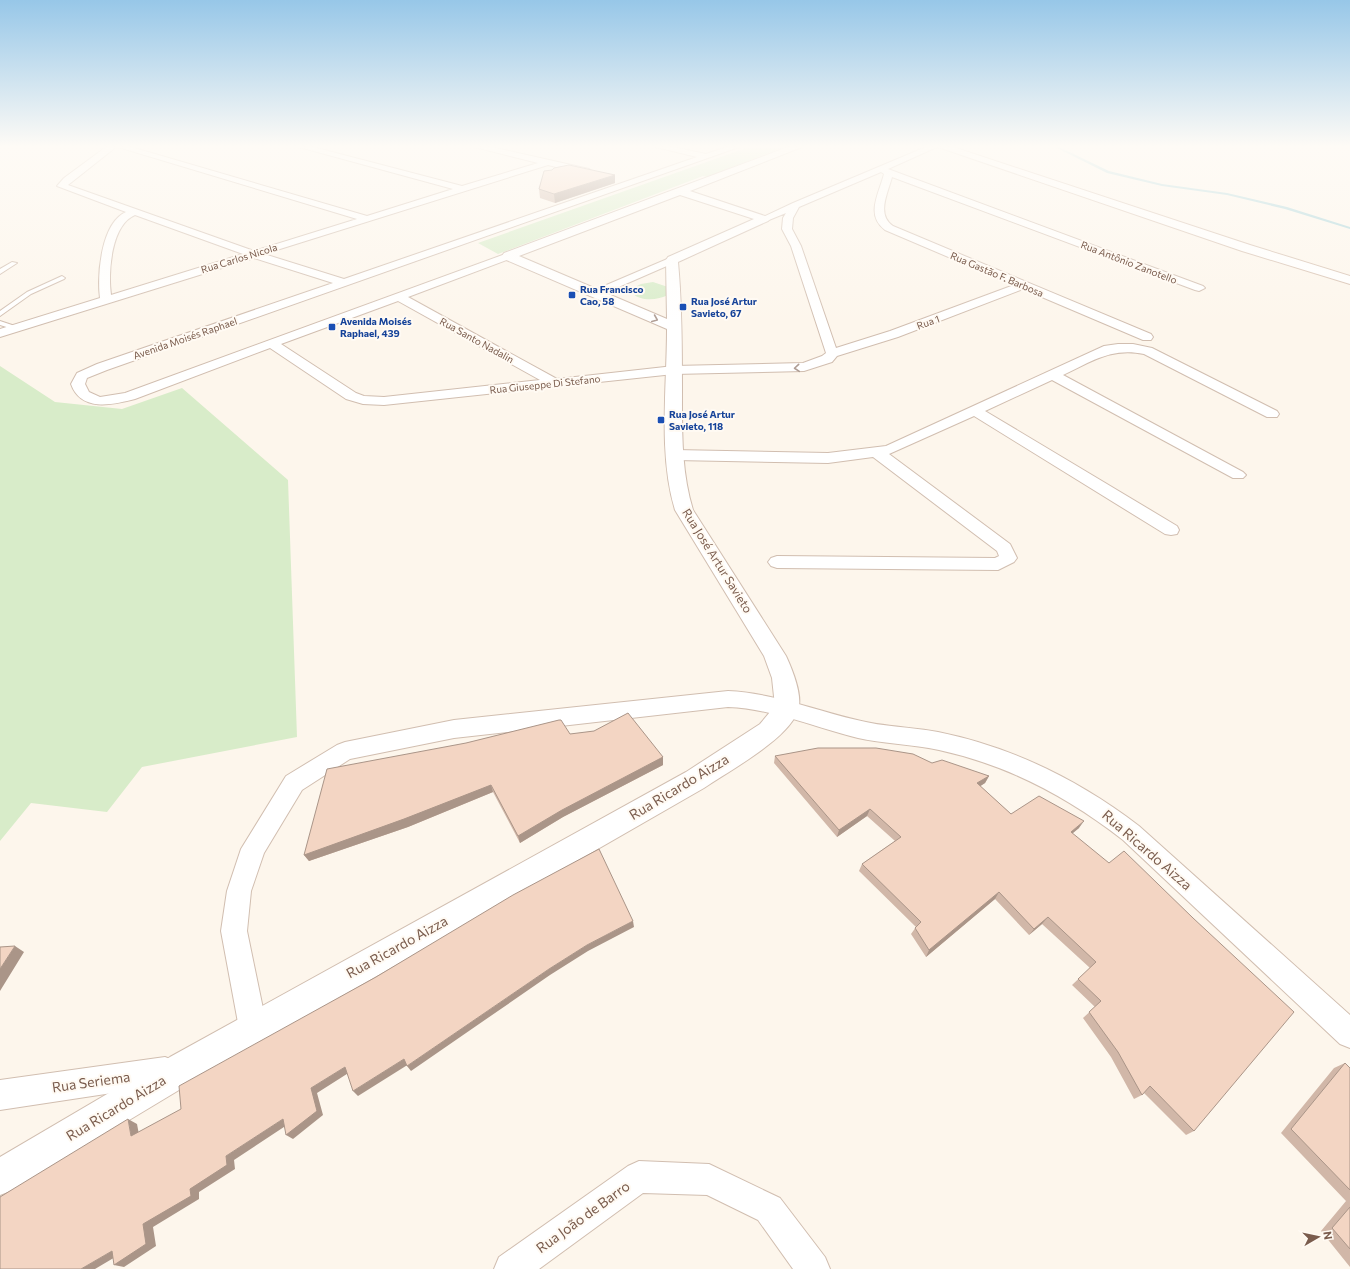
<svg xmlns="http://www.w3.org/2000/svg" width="1350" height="1269" viewBox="0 0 1350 1269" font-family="Commissioner,sans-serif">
  <rect width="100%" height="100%" fill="#fdf6ec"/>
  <path fill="#d8ecc9" d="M749,147H784L707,177L703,176L498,254L478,243Z
    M653,282L668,287V295C658,300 641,302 632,293L633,288L641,284Z
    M0,366L55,402L122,409L182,388L288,480L297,737L142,767L107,812L31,803L0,841Z"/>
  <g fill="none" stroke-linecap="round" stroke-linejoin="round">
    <path fill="#a5d3da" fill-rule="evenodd" d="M1055,147H1059L1109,171L1162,184L1227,193L1287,207L1350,227V229L1285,209L1227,195L1162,186L1107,173Z"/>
    <defs>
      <path id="service" d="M12,262L17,263L0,274V269Z
        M62,276L65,278L64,279L31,294L0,316V311L27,292Z
        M0,321L18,327L19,328L16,330L0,325Z"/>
      <path id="minor" d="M106,147H116L68,185L254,251L357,219L118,147H131L367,216L453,189L299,147H313L462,186L538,163L475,147H491L589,169L593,172L589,175L548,165L264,254L344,279L697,157L656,147H673L706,154L727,147H739L107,370L87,378L85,384L89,392L100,397L125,393L508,253L512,254L513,256L512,258L408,297L557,379L674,366L803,363L822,356L826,353L791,246L782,229L783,218L786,213L764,222L759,219L793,203L926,147H937L888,169L1203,286L1205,288L1199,291L1195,290L892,177C888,193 876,214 893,226L1151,334L1153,337L1151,340H1143L1023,289L898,337L837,356L832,362L804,371L674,374L384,405L363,404L346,399L270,348L135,399C112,405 81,412 71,384L77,373L97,364L333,283L254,258L0,337V329L100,298C97,275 101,223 126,212L57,186L64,178ZM881,172L884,174C879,194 865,215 885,230L1014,285L890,331L836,348L801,246L792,229L793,218L799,207ZM135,215L243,254L111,295C108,272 111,225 135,215ZM398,301L540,380L384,397L364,396L356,393L281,344Z
        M672,257L677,260L676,262L598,296H590L588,294L590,292Z
        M1118,344H1133L1152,348L1277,411L1279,414L1277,417H1267L1144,354C1111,347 1091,362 1063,375L1243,472L1246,475L1243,478H1233L1052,380L985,411L1177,526L1179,530L1177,534L1171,535L1165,534L974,416L889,454L1010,544L1017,558L1014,562L998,570L777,568L771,566L768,562L771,558L777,556L995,558L999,556L997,551L873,457L828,463L675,460L670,458L667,455L670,452L675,450L828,453L886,446L1104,346Z
        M728,691C773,693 814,710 857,720C884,727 911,727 938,732C1012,747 1079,780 1139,826L1350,1015V1048L1340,1044L1123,840C1068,797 1008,765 939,750C912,744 884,744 858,738C814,727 774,709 728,707L454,738L350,759L302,790L264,853L251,891L247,931L267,1028L263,1038L253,1042L243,1038L239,1028L221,931L227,891L241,849L286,776L337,745L345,742L454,720Z
        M165,1057L175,1061L179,1071L175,1081L165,1085L0,1110V1080Z
        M639,1161L709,1164L780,1198L825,1257L830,1269H793L758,1220L707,1195L643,1193L539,1269H494L499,1257L628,1166Z"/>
      <path id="tertiary" d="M788,147H802L690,191L768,217L770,219L768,221L678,262C682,304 682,347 682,389C682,430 681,471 693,510L786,656C792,669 803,696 798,710C790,738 729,771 704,788L194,1081L13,1190L0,1195V1157L170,1057L686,772L760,724L775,706L772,678L764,656L675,510C658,454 667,387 667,329L504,259L502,256L504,253ZM680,195L754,219L668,257L666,260L667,319L519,256Z"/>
      <path id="secondary" d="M938,147H953L1250,245L1350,276V284L1242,251Z"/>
    </defs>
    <use href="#service" stroke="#d1beb0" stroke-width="2"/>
    <use href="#minor" stroke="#d1beb0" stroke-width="2"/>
    <use href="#tertiary" stroke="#d1beb0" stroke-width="2"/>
    <use href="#secondary" stroke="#d6c0b0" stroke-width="2"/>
    <use href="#service" fill="#fff" fill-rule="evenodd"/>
    <use href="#minor" fill="#fff" fill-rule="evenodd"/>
    <use href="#tertiary" fill="#fff" fill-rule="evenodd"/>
    <use href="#secondary" fill="#fff" fill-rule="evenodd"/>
  </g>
  <path fill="#d1b7a8" d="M615,183L555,203L540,198L539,189Z
    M570,734L663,757V765L563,817L520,843L493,792L408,827L309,861L304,855Z
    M775,756L932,763L989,776L985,783L980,786L1011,814L1079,828L1072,833L1194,1131L1186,1135L1144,1093L1142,1095L1134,1099L1111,1057L1083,1018L1095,1007L1072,985L1090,968L1042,924L1029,935L995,899L926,957L911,934L916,927L859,871L862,864L895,841L867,816L837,837L774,763Z
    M1345,1063L1350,1068V1267L1321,1231L1346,1201L1281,1133L1334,1068Z"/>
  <path fill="#aa9588" d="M615,175V183L555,203L554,194Z
    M663,757V765L563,817L520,843L518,836L562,810Z
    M989,776L985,783L973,791L977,783Z
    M491,785L493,792L408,827L309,861L304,855Z
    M870,809L867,816L837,837L839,830Z
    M1084,821L1079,828L1066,839L1071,832Z
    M999,892L995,899L926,957L929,950Z
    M1048,917L1042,924L1029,935L1034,929Z
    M633,921L634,927L588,951L550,975L411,1071L407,1066L549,969L587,945Z
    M15,946L24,952L0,991V969Z
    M404,1059L409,1064L358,1096L353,1091Z
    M345,1067L350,1072L317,1093L323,1115L293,1139L286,1135L311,1088Z
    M128,1119L137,1124L140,1140L131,1136Z
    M283,1119L290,1123L234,1160L235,1169L199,1192V1199L153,1227L156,1246L124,1267L114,1265L143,1224L226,1156Z
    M112,1251L122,1253L95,1269H81Z"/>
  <path fill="#f3d5c3" stroke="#aa9588" d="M569,165L615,175L554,194L539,189L544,171L552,170L554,168Z
    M628,713L663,757L562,810L518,836L491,785L404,819L304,855L327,769L466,743L559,720H561L570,734L594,731Z
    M818,748H876L913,754L932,763L942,760L989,776L977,783L1011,814L1039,796L1084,821L1071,832L1109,863L1124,851L1193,918L1294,1012L1194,1131L1150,1086L1142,1095L1118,1052L1089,1012L1101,1001L1078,979L1096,962L1048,917L1034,929L999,892L929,950L915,928L921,922L862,864L901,837L870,809L839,830L775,756Z
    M599,849L633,921L587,945L549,969L407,1066L404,1059L353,1091L345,1067L311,1088L317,1111L286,1135L283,1119L226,1156L227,1165L190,1189L191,1196L143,1224L146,1244L114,1265L112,1251L81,1269H0V1197L128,1119L131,1136L181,1109L179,1086L376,977L513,895Z
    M15,946L0,969V947Z
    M1345,1063L1350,1068V1190L1291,1129Z
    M1350,1207V1249L1332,1228Z"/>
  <defs><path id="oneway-chevron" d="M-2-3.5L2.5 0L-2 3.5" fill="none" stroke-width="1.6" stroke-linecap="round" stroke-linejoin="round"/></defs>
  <g stroke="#af9d94">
    <use href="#oneway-chevron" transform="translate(655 319) rotate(23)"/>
    <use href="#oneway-chevron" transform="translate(797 368) rotate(175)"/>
  </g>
  <linearGradient id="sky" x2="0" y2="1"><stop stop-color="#97c7e8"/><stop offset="0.45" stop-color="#fefbf6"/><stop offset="1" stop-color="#fefbf6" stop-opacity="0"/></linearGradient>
  <rect width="1350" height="325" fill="url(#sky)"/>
  <g fill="#1a4fb4" stroke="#fffaf3" stroke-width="1.5">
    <rect x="568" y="291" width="8" height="8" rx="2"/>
    <rect x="679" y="303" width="8" height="8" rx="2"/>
    <rect x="328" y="323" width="8" height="8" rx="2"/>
    <rect x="657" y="416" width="8" height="8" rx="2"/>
  </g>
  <g text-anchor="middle" stroke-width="4" stroke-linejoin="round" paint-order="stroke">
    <g font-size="10" fill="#7a5c4d" stroke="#fffaf3">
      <text transform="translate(239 258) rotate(-17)" y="4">Rua Carlos Nicola</text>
      <text transform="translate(1129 262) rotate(21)" y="4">Rua Antônio Zanotello</text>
      <text transform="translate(997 274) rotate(23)" y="4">Rua Gastão F. Barbosa</text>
      <text transform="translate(928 322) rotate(-20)" y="4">Rua 1</text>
      <text transform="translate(185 338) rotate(-19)" y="4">Avenida Moisés Raphael</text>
      <text transform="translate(477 340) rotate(29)" y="4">Rua Santo Nadalin</text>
      <text transform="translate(545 384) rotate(-6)" y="4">Rua Giuseppe Di Stefano</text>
    </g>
    <g font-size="10" font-weight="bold" fill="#164399" stroke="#fffaf3" text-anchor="start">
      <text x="580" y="293">Rua Francisco<tspan x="580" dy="12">Cao, 58</tspan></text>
      <text x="691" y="305">Rua José Artur<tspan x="691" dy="12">Savieto, 67</tspan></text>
      <text x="340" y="325">Avenida Moisés<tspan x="340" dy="12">Raphael, 439</tspan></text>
      <text x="669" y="418">Rua José Artur<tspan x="669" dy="12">Savieto, 118</tspan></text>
    </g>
    <g font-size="12" fill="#7a5c4d" stroke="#fffaf3">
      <text transform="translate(717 561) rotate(58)" y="4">Rua José Artur Savieto</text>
    </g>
    <g font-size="14" fill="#7a5c4d" stroke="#fffaf3">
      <text transform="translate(679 787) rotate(-31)" y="5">Rua Ricardo Aizza</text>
      <text transform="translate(1147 850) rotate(41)" y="5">Rua Ricardo Aizza</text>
      <text transform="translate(397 947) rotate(-29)" y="5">Rua Ricardo Aizza</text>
      <text transform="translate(91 1082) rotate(-8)" y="5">Rua Seriema</text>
      <text transform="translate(116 1108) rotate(-31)" y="5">Rua Ricardo Aizza</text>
      <text transform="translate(583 1217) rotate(-36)" y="5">Rua João de Barro</text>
    </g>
  </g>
  <g transform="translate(1318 1237) rotate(81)" stroke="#fffaf3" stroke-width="3" paint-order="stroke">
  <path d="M0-3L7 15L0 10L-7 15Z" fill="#7a5c4d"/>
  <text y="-6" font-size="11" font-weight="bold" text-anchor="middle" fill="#7a5c4d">N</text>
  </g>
</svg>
